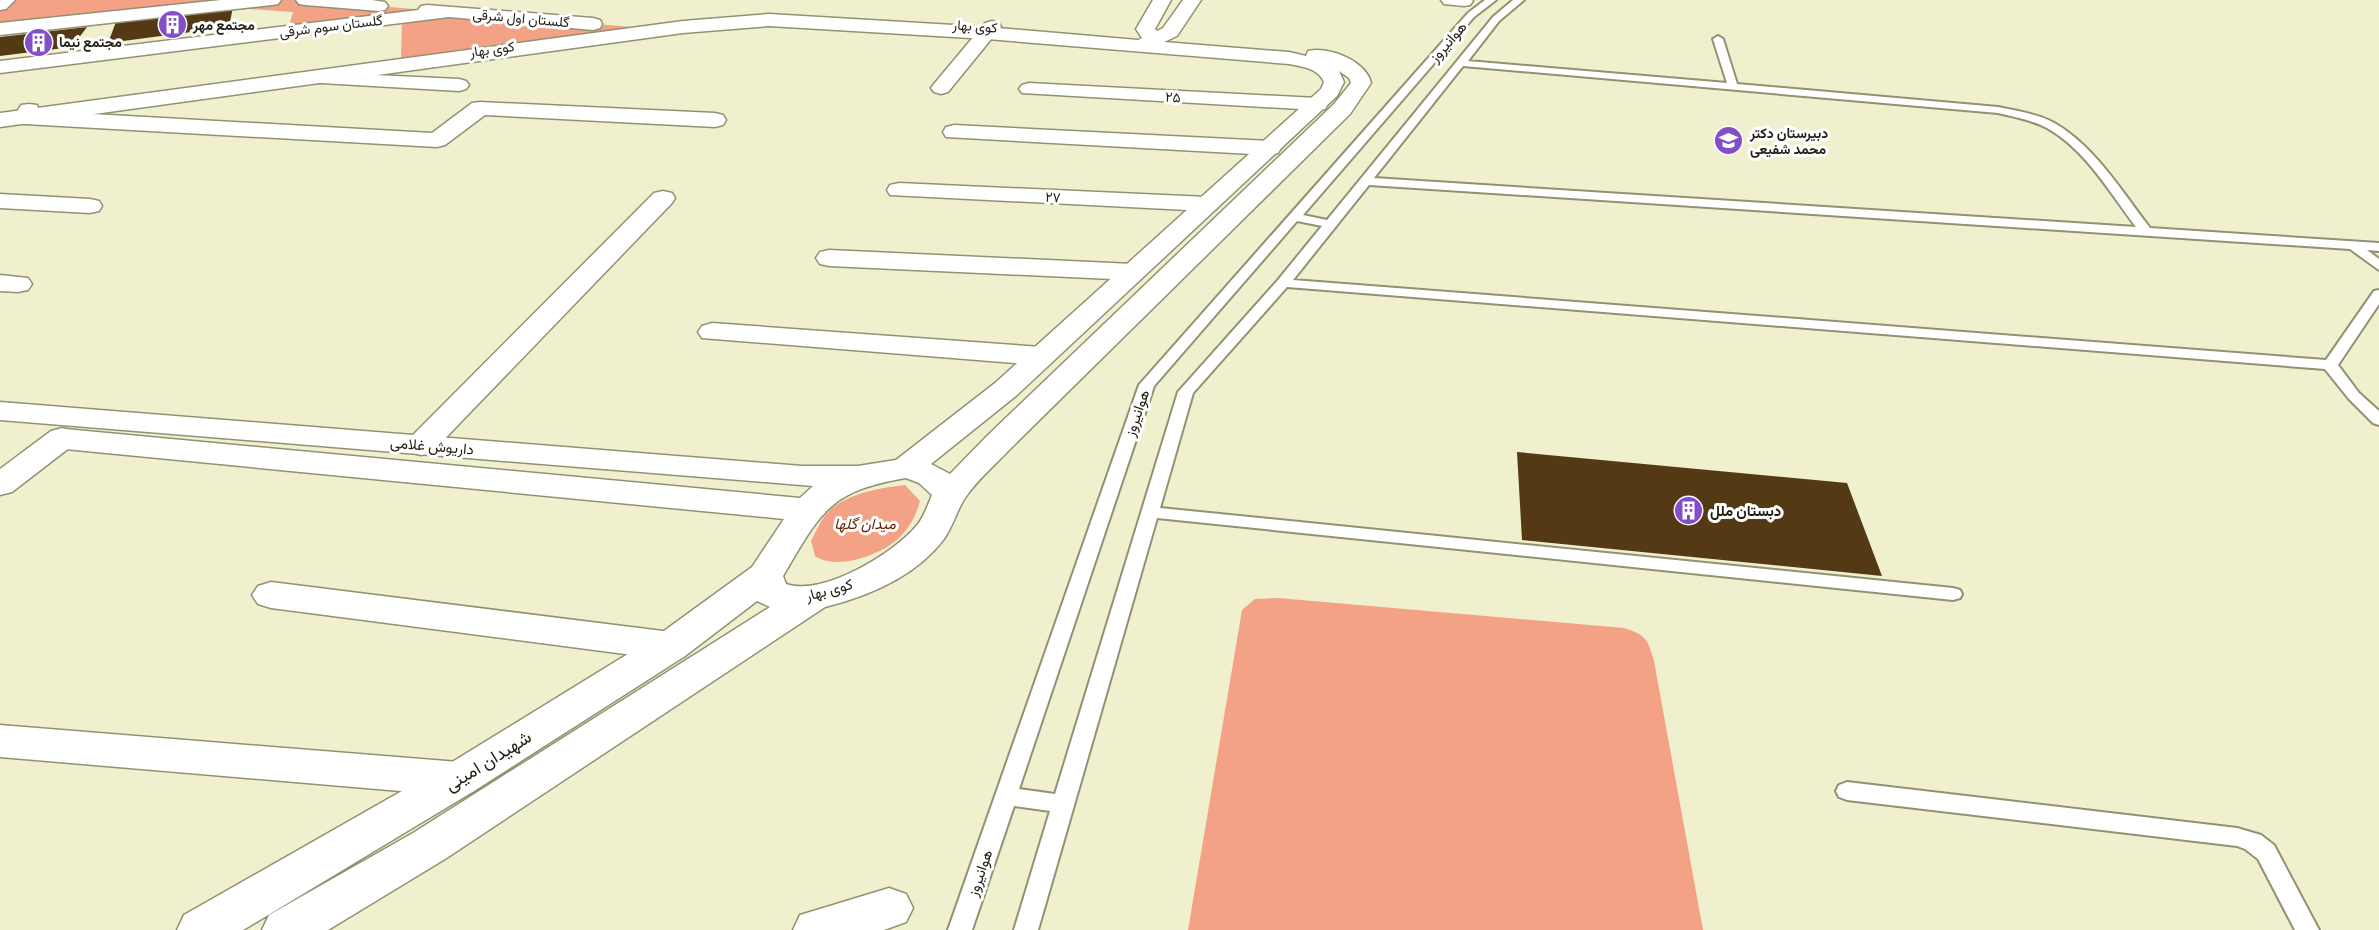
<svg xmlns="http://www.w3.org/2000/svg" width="2379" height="930" viewBox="0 0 2379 930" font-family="'Source Serif 4',Vazirmatn,serif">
  <rect width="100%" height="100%" fill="#f1f0ce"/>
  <path fill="#f4a286" d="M6,0H305L632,27L401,58L402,18L287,32L293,12L236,8L0,29V5Z
    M905,485L920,501C916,516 910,527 899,538C881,555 837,571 815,556L811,541C815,533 819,524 824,517C841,494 879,488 905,485Z
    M1278,598L1624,628C1646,635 1648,639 1654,661L1703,930H1188L1242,610L1255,599Z"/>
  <path fill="#543a14" d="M233,7L229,27L108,43L116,22Z
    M87,27L72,47L0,56V37Z
    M1517,452L1847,483L1882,576L1522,540Z"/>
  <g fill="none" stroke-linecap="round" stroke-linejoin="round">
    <defs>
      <path id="service" d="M1485,0H1496L1474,17L1303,215L1327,220L1493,17L1513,0H1524L1499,21L1468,61L1727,83L1713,39L1718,36L1723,39L1737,84L1998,107C2017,111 2039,114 2056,124C2095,147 2123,193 2150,228L2379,243V251L2367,250L2379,259V270L2350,249L1369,185L1293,280L2326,360L2374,291L2379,290V304L2338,365L2359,393L2379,411V425L2373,423L2349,399L2325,369L1287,287L1193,393L1160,508L1953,588L1960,590L1962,594L1960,598L1953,600L1157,518L1038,930H1014L1050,811L1014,806L972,930H948L1139,385L1468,13ZM1463,66L1998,113C2014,117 2032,120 2047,128C2085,149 2111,194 2136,227L1374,178ZM1297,221L1322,226L1278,280L1178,392L1055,794L1019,789L1154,386Z
        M1847,782L2237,828L2261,835L2274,845L2319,930H2295L2258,859L2245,849L2237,846L1847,800L1839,797L1836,791L1839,785Z"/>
      <path id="minor" d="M221,0H281L278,4L272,5L0,35V23Z
        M296,0H372L385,2L388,6L385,10L379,11L305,5L299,4Z
        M1441,0H1472L1473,1L1470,5L1464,6L1444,4Z
        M427,5L593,18L600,20L602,24L600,28L593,30L449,17L0,73V61L418,10L421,6Z
        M992,21L999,23L1001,27L948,92L941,94L934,92L931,88L934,84L985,23Z
        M311,72L459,79L466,81L469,85L466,89L459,91L304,82L301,78L304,74Z
        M1029,83L1317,98L1325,99L1328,104L1325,109L1317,110L1022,93L1019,89L1022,85Z
        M480,102L715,113L723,115L726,120L723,125L715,127L485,115L445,145L437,147L25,124L17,122L14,117L21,105L29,104L37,105L39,111L432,133L472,103Z
        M954,125L1270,141L1278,143L1281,148L1278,153L1270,155L946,137L943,132L946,127Z
        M899,183L1207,197L1216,199L1219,204L1216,209L1207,211L890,195L887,190L890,185Z
        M663,191L672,193L675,198L672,203L432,452L421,455L410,452L405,445L410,438L654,193Z
        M0,194L90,199L99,201L102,206L99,211L90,213L0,208Z
        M829,250L1133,264L1142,266L1146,272L1142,278L1133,280L829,266L820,264L816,258L820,252Z
        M0,275L28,278L32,284L28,290L18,292L0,291Z
        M712,323L1041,347L1051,350L1056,356L1051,362L1041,365L702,338L698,332L702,326Z
        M62,428L73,431L78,438L73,445L12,492L0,495V469L51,431Z
        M271,582L671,632L685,636L690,646L685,656L671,660L271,608L258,604L252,595L258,586Z
        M0,725L459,762L474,767L481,779L474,791L459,796L0,757Z
        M889,888L906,894L913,908L906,922L884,930H793L800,915Z"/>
      <path id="tertiary" d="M0,0H15L6,9L0,10Z
        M1153,0H1171L1155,29L1157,31L1163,28L1183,0H1201L1177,36L1164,42L1289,52L1306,56L1308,51C1329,46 1366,61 1371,83L1350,114L1009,450C995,465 977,480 965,498C957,510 953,526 944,539C916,576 869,596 825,607L445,859L328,930H262L269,915L413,833L770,607L757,601L685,656L474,791L243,930H177L184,915L444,767L657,636L752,567L784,519L65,449L54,446L49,439L54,432L65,429L800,498L813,486L0,420V402L802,466H858L896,460L995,383L1321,89L1324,82C1318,68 1303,67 1289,64L987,39L769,26L683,33L0,127V113L683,21L769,14L987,27L1138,40L1142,38L1136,29ZM1339,71L1349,78L1351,83L1334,104L987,436L950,474L931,464L1017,395L1337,96L1344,82ZM906,478L919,483L932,495C928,505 924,516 918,524C895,553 822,597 786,584L783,576C821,512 829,491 906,478Z"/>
    </defs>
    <use href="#service" stroke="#929173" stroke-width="4"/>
    <use href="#minor" stroke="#929173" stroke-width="3"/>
    <use href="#tertiary" stroke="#929173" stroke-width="3"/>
    <use href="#service" fill="#fff" fill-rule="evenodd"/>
    <use href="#minor" fill="#fff" fill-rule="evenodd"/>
    <use href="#tertiary" fill="#fff" fill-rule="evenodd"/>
  </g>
  <defs>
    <symbol id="building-disc" viewBox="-11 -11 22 22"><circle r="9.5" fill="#824fc6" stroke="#fff"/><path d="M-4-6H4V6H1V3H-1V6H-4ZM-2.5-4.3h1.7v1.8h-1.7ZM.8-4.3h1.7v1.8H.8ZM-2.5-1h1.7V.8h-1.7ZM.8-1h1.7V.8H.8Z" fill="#fff"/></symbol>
    <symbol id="school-disc" viewBox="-11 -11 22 22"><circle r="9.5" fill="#824fc6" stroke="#fff"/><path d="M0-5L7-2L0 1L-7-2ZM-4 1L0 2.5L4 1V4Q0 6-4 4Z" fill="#fff"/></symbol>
  </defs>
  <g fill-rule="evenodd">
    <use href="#building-disc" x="156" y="8" width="33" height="33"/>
    <use href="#building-disc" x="22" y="26" width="33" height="33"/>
    <use href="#school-disc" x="1712" y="124" width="33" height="33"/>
    <use href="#building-disc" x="1672" y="494" width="33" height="33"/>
  </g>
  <g text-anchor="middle" stroke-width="6" stroke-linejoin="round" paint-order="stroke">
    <g font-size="14" fill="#1f1f13" stroke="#fff">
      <text transform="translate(521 18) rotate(5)" y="5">گلستان اول شرقی</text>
      <text transform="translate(331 26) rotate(-7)" y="5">گلستان سوم شرقی</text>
      <text transform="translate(975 26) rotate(4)" y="5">کوی بهار</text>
      <text transform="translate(492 49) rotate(-8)" y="5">کوی بهار</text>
      <text transform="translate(1173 97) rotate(3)" y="5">۲۵</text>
      <text transform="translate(1053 197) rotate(3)" y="5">۲۷</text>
    </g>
    <g font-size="14" font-weight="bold" fill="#1f1f13" stroke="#fff" text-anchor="start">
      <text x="193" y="30">مجتمع مهر</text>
      <text x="59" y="47">مجتمع نیما</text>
      <text x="1750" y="138">دبیرستان دکتر<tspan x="1750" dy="16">محمد شفیعی</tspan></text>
    </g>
    <g font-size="15" fill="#1f1f13" stroke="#fff">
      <text transform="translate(1448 42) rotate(-49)" y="5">هوانیروز</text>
      <text transform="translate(1137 413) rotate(-71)" y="5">هوانیروز</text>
      <text transform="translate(432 446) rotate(5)" y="5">داریوش غلامی</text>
      <text transform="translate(829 590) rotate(-15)" y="5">کوی بهار</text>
      <text transform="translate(980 873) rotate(-71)" y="5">هوانیروز</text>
    </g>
    <g font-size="15" font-weight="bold" fill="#1f1f13" stroke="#fff" text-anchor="start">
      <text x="1710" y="516">دبستان ملل</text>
    </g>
    <g font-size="15" font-style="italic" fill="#681f01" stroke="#fff">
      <text x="865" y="529">میدان گلها</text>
    </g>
    <g font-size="18" fill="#1f1f13" stroke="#fff">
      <text transform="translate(488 761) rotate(-32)" y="6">شهیدان امینی</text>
    </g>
  </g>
</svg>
